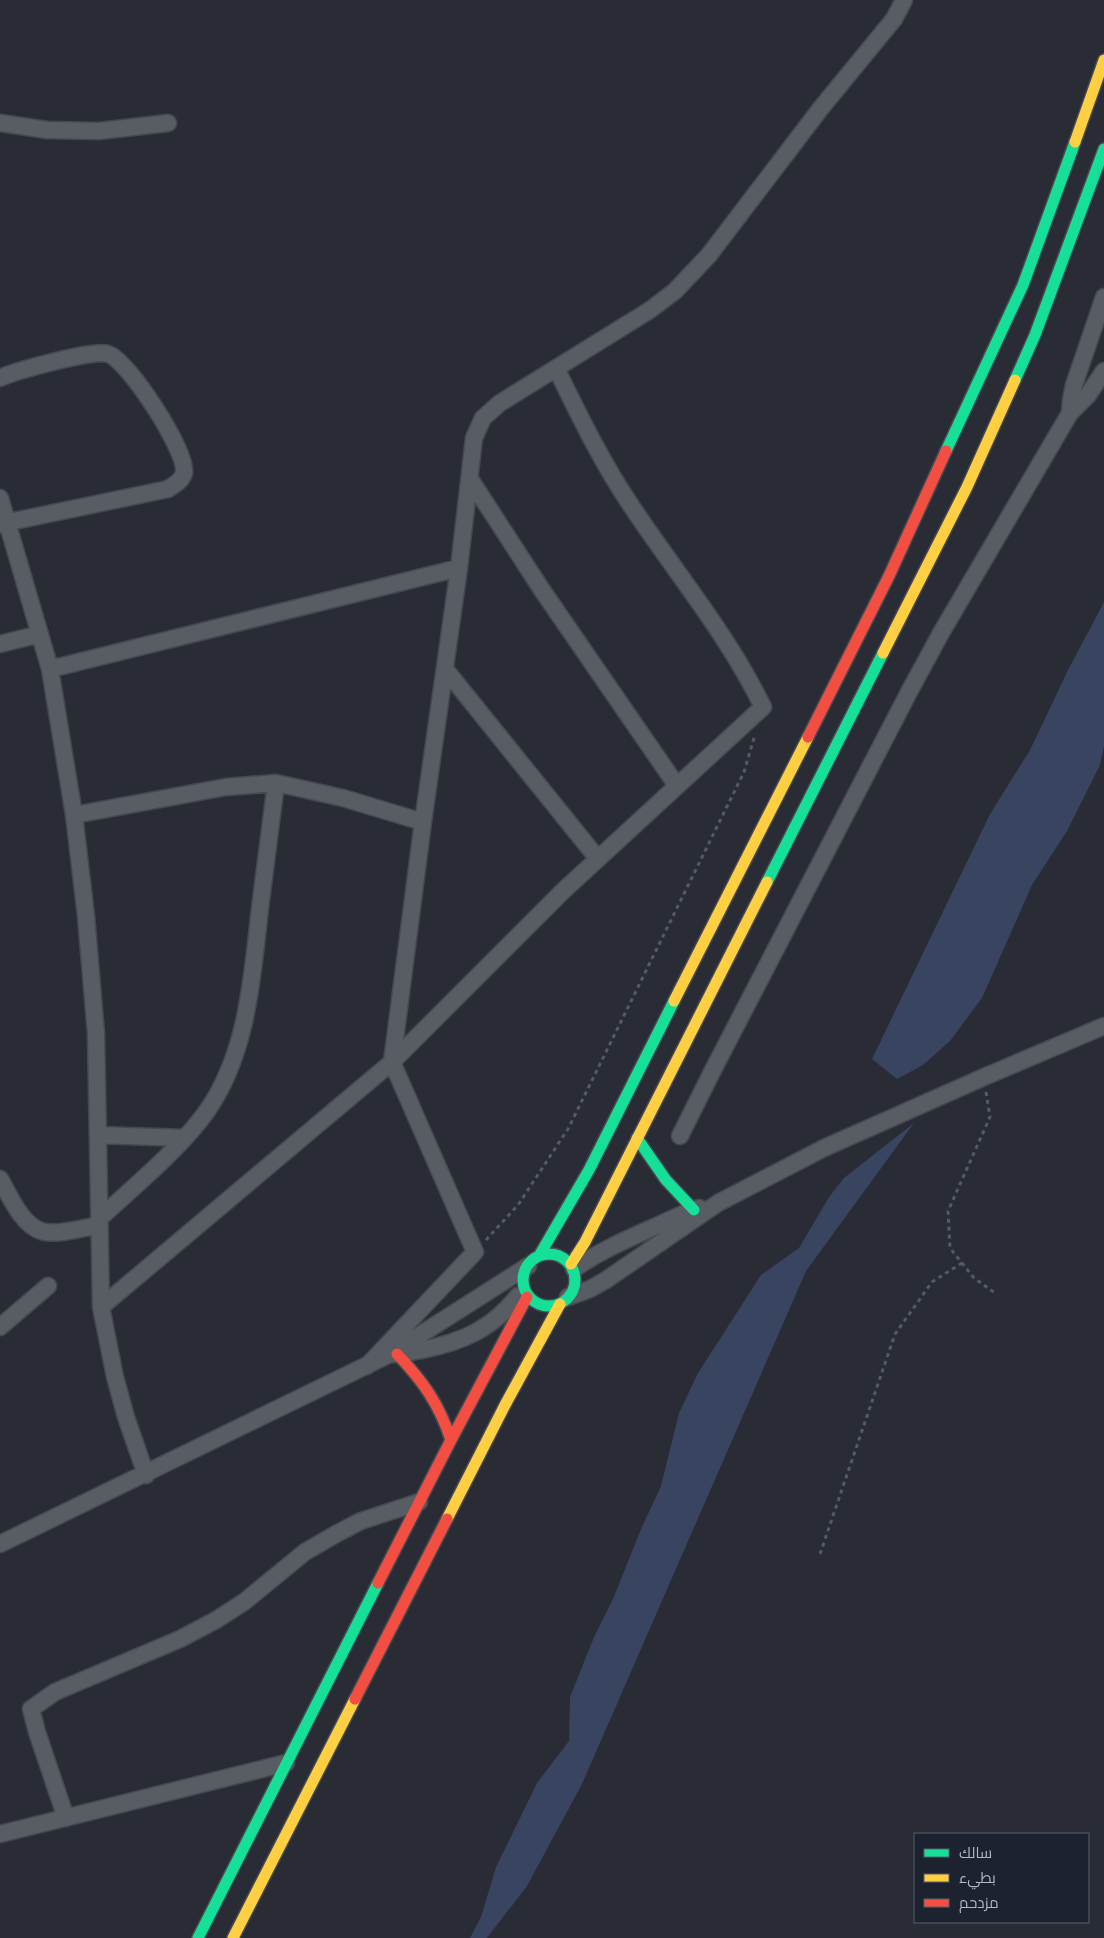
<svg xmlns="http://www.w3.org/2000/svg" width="1104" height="1938" viewBox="0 0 1104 1938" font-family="'Open Sans',Cairo,sans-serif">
  <rect width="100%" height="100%" fill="#292c35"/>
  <path fill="#384460" d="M1104,602V746L1100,765L1067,831L1032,885L982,998L950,1041L923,1065L897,1079L872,1059L990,814L1030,750L1068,670Z
    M914,1123L806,1271L582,1784L527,1886L487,1938H470L481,1917L496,1867L537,1783L569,1741L570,1697L594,1637L613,1599L641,1529L661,1486L679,1413L698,1373L761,1275L799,1248L829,1197L844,1178Z"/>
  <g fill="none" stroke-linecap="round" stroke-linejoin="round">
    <defs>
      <path id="street" d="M0,123L47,130L99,131L168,123
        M0,378C15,371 94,349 108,354C128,360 188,452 184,473C182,481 174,485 168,489L0,524
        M1070,413L1088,395L1104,371
        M470,479L542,590L677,786
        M0,498L50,669L74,815L86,916L96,1034L101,1307L115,1377L126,1417L146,1475
        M0,644L40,634
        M50,669L459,568
        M445,669L598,859
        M74,815L226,787L276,783L343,798L423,822
        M98,1135L185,1138
        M680,1136L713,1070L909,692L941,633L1070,413L1071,400L1074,385L1104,297
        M0,1179C10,1196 21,1224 41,1231C55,1236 84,1228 99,1225
        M99,1219C133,1187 180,1149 207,1111C248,1052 252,977 260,908C265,866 271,825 276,783
        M574,1269C598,1252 625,1240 652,1228C668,1221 683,1213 699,1208
        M568,1297L590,1289L606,1280L718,1203L824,1148L984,1077L1104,1026
        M101,1307L392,1062L563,891L763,707C728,635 676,573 632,507C602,463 579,415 556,368
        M0,1327L48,1286
        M395,1354C404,1354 413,1351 422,1350C462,1342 492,1329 518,1296
        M367,1366L475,1252L392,1062L423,822L459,568L474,438L483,418L500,403L650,310L675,291L709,255L821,108L894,19L904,0
        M0,1544L390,1354L528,1266
        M66,1818L37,1732L31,1709L55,1692L180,1639L216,1620L244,1602L305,1552L336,1534L361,1521L419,1502
        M0,1834L286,1763"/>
      <path id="fast" d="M1015,380L1035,335L1104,149
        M946,451L1023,285L1075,142
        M767,882L883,653
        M637,1138L666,1180L694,1210
        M523 1280a26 26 0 1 1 52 0a26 26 0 1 1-52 0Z
        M539,1256L589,1170L674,1001
        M198,1938L378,1583"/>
      <path id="slow" d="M1075,142L1104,60
        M883,653L967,487L1015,380
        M674,1001L808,737
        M571,1264L585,1242L767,882
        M447,1519L505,1405L560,1304
        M233,1938L355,1699"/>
      <path id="jam" d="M808,737L889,576L946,451
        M397,1354C423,1381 439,1404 451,1440
        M378,1583L451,1440L527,1297
        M355,1699L447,1519"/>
    </defs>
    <use href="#street" stroke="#45484f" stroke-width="19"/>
    <use href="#fast" stroke="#464952" stroke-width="14"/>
    <use href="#slow" stroke="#464952" stroke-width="14"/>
    <use href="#jam" stroke="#464952" stroke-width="14"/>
    <path stroke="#565a61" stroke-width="3" stroke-dasharray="4 4" stroke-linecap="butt" d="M986,1092L990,1117L948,1211L950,1248L974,1278L995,1293
      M486,1240L518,1205L568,1129L744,772L754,738
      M820,1554L895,1334L932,1282L962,1263"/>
    <use href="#street" stroke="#585c63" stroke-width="16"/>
    <use href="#fast" stroke="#16e098" stroke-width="11"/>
    <use href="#slow" stroke="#ffcf43" stroke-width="11"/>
    <use href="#jam" stroke="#f24e42" stroke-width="11"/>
  </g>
  <rect x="914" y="1833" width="175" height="90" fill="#1c2230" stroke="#585e6c"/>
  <rect x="924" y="1849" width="25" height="8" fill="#16e098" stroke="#585e6c"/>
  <text x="959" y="1858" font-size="15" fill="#b2b8c7">سالك</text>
  <rect x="924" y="1874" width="25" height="8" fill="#ffcf43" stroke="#585e6c"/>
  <text x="959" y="1883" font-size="15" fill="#b2b8c7">بطيء</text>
  <rect x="924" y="1899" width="25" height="8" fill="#f24e42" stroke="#585e6c"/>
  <text x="959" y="1908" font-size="15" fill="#b2b8c7">مزدحم</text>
</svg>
